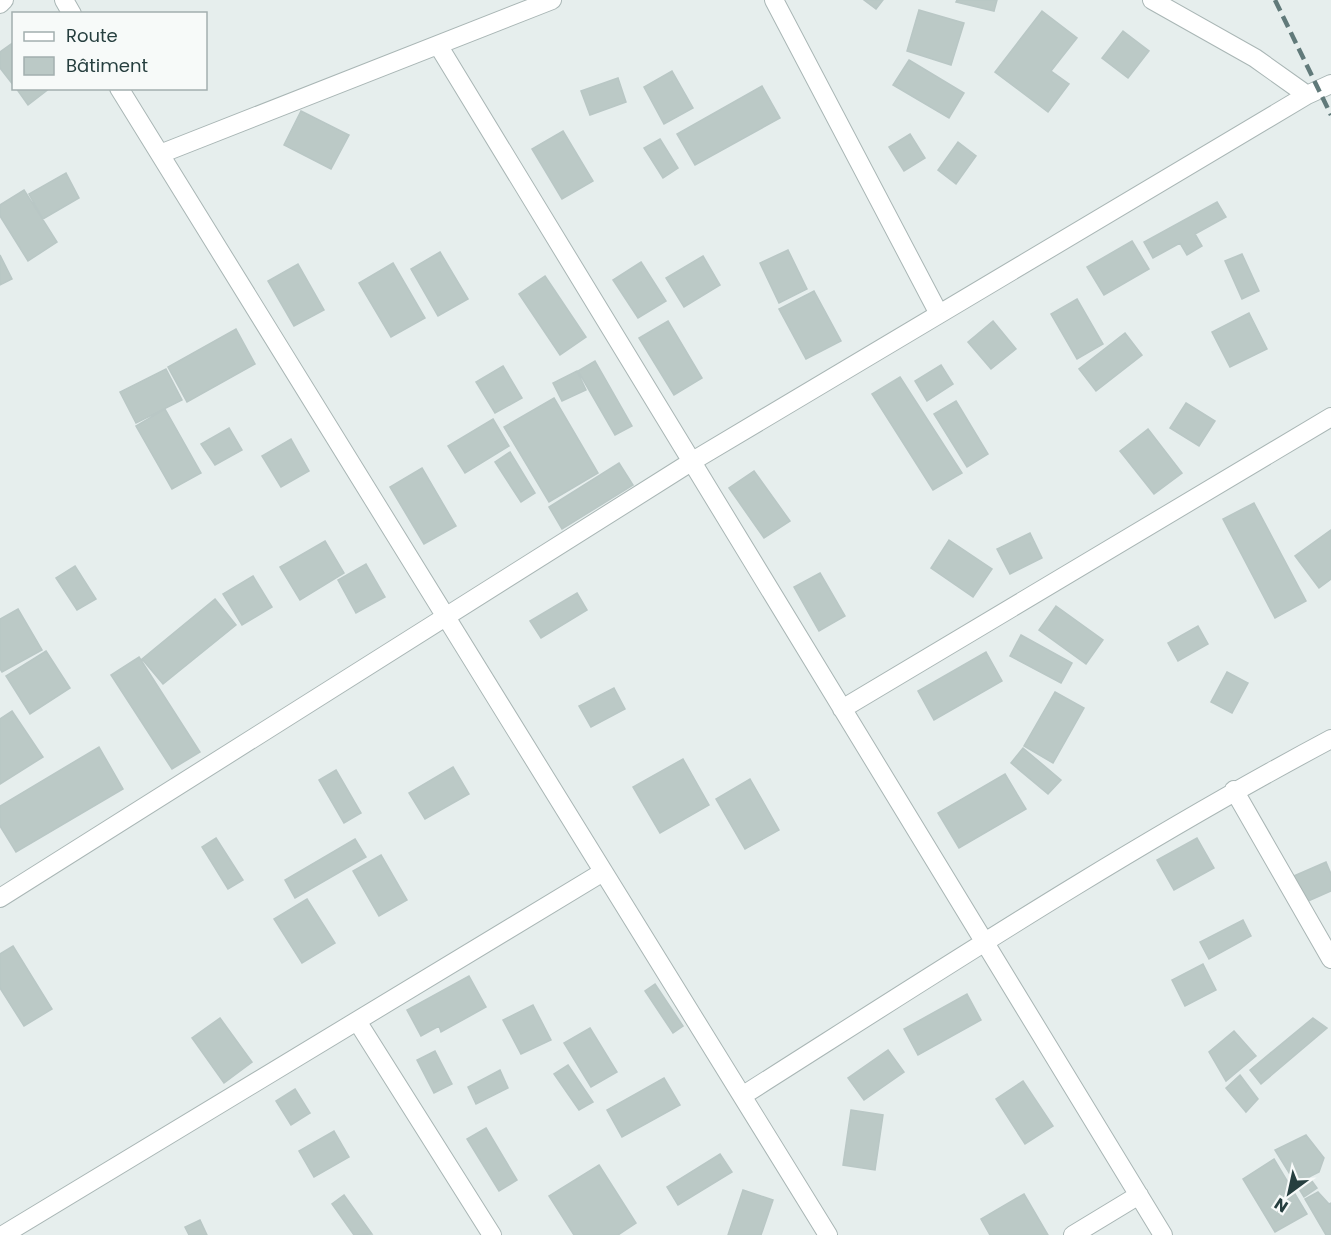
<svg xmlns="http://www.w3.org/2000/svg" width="1331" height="1235" viewBox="0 0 1331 1235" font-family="Poppins,sans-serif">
  <rect width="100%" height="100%" fill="#e6eeed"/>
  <path fill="#bbc9c6" stroke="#b9c7c5" stroke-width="1.5" d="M864,0H883L876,9Z
    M957,0H997L994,11L956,2Z
    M919,10L964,23L951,65L907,51Z
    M1042,11L1077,38L1051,71L1069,84L1048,112L995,72Z
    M1123,31L1149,51L1128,78L1102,58Z
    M14,42V86L0,68V52Z
    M909,60L964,93L949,118L893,85Z
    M672,71L693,108L664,124L644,87Z
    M618,78L626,102L590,115L581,91Z
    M762,86L780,118L695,165L677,134Z
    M16,88H50L28,105Z
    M301,111L349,135L331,169L284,145Z
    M563,131L593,181L562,199L532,149Z
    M910,134L925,158L904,171L889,147Z
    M660,139L678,168L663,178L644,148Z
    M958,142L976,156L956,184L938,170Z
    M66,173L79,198L43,219L29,194Z
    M24,190L57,242L28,261L0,216V205Z
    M1217,202L1226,217L1195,234L1202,246L1187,255L1180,243L1153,258L1144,242Z
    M1132,241L1149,269L1104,295L1087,267Z
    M788,250L807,289L779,303L760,263Z
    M440,252L468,299L438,316L411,269Z
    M1242,254L1259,291L1242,299L1225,261Z
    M0,255L12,279L0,285Z
    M703,256L720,285L684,307L666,278Z
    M641,262L666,301L638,318L613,280Z
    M393,263L425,318L391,337L359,283Z
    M298,264L324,310L294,326L268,281Z
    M545,276L586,337L560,355L519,294Z
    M814,291L841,341L806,359L779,309Z
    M1077,299L1103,344L1077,359L1051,314Z
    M1249,313L1267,349L1230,367L1212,332Z
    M668,321L702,378L674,395L639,338Z
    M993,321L1016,349L991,369L968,342Z
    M236,329L255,364L187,402L168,367Z
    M1125,333L1142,355L1096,391L1079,369Z
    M595,361L632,426L615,435L578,371Z
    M941,365L953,384L927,401L915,381Z
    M503,366L522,398L495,413L476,382Z
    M166,369L182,400L136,423L120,392Z
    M577,371L586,390L562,401L553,383Z
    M900,377L962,473L933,490L872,394Z
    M554,398L598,473L549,502L504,427Z
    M956,401L988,454L967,467L934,414Z
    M1186,403L1215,421L1199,446L1170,428Z
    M165,409L201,473L172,489L136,426Z
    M493,419L509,446L465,473L448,446Z
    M229,428L242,450L215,465L201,444Z
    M1148,429L1182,473L1154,494L1120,451Z
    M291,439L309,471L281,487L262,456Z
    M510,452L535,493L521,502L495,462Z
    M619,463L633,485L562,529L549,507Z
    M422,468L456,526L424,544L390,487Z
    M754,471L790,521L764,538L729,488Z
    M1254,503L1306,601L1275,618L1223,519Z
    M1331,530V579L1319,588L1295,556Z
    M1030,533L1042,558L1010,574L997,549Z
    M949,540L992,569L973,597L931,568Z
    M325,541L344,573L300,600L280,567Z
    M366,564L385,597L356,613L338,580Z
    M75,566L96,599L77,610L56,578Z
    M820,573L845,616L819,631L794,587Z
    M253,576L272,607L242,625L223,594Z
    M577,593L587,610L541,638L530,621Z
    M215,599L236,625L163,684L142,659Z
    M1056,606L1103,640L1086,664L1039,630Z
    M18,609L42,650L2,672L0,669V619Z
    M1198,626L1208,644L1178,661L1168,643Z
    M1021,635L1072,663L1061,683L1010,656Z
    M46,651L70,688L30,714L6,676Z
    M986,652L1002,681L934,720L918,691Z
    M139,657L200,752L172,769L111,675Z
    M1227,672L1248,683L1232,713L1211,702Z
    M614,688L625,709L591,727L579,706Z
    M1055,692L1084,708L1053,763L1024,746Z
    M12,711L43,757L0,784V719Z
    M99,747L123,789L16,852L0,826V806Z
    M1023,748L1061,780L1048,794L1011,763Z
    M683,759L709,805L660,833L633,787Z
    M453,767L469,794L425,819L409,793Z
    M336,770L361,813L344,823L319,780Z
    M1005,774L1026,809L959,848L938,813Z
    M750,779L779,830L745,849L716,799Z
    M216,838L243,880L228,889L202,847Z
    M1197,838L1214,868L1174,890L1157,860Z
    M355,839L366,857L295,898L285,880Z
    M381,855L407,900L379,916L353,871Z
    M1326,862L1331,874V891L1306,902L1294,876Z
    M307,899L335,943L302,963L274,919Z
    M1243,920L1251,936L1209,959L1200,942Z
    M13,946L52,1009L24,1026L0,988V954Z
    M1203,964L1216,990L1185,1006L1172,980Z
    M469,976L486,1007L441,1032L439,1026L421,1036L407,1010Z
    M655,984L683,1026L673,1033L645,991Z
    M967,994L981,1020L918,1055L904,1029Z
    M533,1005L551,1040L521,1054L503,1020Z
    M220,1018L252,1062L224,1083L192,1038Z
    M1313,1018L1327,1028L1261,1084L1250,1070Z
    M590,1028L617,1072L591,1087L564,1043Z
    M1234,1031L1256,1056L1226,1081L1209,1052Z
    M888,1050L904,1072L864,1100L848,1078Z
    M435,1051L452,1084L434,1093L417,1060Z
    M568,1065L593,1102L579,1110L554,1074Z
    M500,1070L508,1088L476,1104L468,1087Z
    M1240,1075L1258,1099L1246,1112L1226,1088Z
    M664,1078L680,1105L622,1137L607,1110Z
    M1023,1081L1053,1126L1025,1144L996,1099Z
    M295,1089L310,1113L291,1125L276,1101Z
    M851,1110L883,1115L875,1170L843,1165Z
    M486,1128L517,1180L499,1191L467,1139Z
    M334,1131L349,1157L314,1177L299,1151Z
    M1306,1135L1324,1158L1319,1172L1309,1177L1317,1188L1304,1197L1275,1150Z
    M720,1154L732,1172L678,1205L667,1187Z
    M1274,1159L1307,1214L1275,1232L1243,1179Z
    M599,1165L636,1223L618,1235H574L549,1196Z
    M743,1190L773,1200L761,1235H728Z
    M1318,1192L1329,1204L1331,1203V1235H1326L1305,1199Z
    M1024,1194L1048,1235H990L981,1219Z
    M344,1195L372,1234L354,1235L332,1204Z
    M200,1220L207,1235H189L185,1227Z"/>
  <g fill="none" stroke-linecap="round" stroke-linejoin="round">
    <defs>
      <path id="minor" d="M64,0L72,14
        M774,0L939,314
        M1152,0L1255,58L1307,95
        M0,4L4,0
        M438,45L1163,1235
        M119,88L828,1235
        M160,154L552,0
        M842,709L1331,417
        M1234,790L1331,959
        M0,898L691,462L1307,95L1331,84
        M357,1021L492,1235
        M742,1096C936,973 1128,847 1331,739
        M3,1235L603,872
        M1073,1235L1139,1195"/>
    </defs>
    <use href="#minor" stroke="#a9b6b5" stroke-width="20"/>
    <use href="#minor" stroke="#fff" stroke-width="18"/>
    <path stroke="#617a7a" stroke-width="4.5" stroke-dasharray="12 6" stroke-linecap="butt" d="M1275,0L1331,115"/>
  </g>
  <rect x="12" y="12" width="195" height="78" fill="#f7faf9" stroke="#a3afaf" stroke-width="1.5"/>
  <rect x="24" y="32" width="30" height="9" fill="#ffffff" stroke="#a3afaf" stroke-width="1.5"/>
  <text x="66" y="42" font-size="18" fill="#263f3f">Route</text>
  <rect x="24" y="57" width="30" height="18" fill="#bbc9c6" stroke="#a3afaf" stroke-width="1.5"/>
  <text x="66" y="72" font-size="18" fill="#263f3f">Bâtiment</text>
  <g transform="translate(1289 1193) rotate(213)" stroke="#f7faf9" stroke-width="4.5" paint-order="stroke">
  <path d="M0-4.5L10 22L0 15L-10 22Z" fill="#263f3f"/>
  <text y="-9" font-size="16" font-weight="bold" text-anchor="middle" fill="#263f3f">N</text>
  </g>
</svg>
